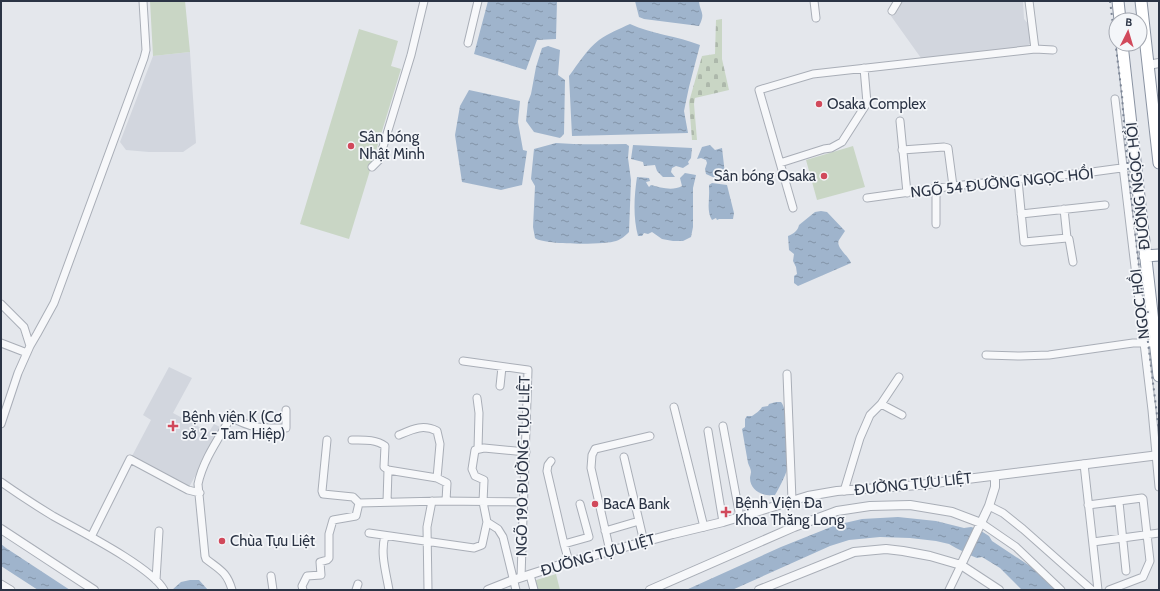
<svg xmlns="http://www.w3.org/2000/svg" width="1160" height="591" viewBox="0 0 1160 591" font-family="Cabin,sans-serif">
  <defs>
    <pattern id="cemetery-stones" width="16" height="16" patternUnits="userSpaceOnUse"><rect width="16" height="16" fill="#c9d6c5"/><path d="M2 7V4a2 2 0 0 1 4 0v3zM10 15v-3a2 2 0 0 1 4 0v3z" fill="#adb8ab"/></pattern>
    <pattern id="water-ripples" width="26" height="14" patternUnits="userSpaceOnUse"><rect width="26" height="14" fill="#9fb4cc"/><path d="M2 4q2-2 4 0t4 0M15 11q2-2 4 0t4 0" fill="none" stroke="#8293a7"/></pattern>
  </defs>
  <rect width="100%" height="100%" fill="#e4e7ec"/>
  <path fill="#d2d6de" d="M901,1H1023L1024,19L1031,27V43L1026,47L921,58L891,16Z
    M190,52L196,143L183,152H149L126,150L120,142L153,56Z
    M169,367L192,378L173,413L209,432L214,424L222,428L188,489L131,458L151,420L143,415Z"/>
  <path fill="#c9d6c5" d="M150,1H185L190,52L153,56Z
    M359,29L398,41L391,66L401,69L349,239L300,224Z
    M853,146L865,187L817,200L806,160Z
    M556,574L560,590H536L533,581Z"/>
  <path fill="url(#cemetery-stones)" d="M722,19V59L729,90L695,98L694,104L697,140H692L689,102L702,56L715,54L716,20Z"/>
  <path fill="url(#water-ripples)" d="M488,1H557L556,39L537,40L526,70L474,54Z
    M635,1H699C700,13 706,12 699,26L644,19L639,17Z
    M630,24C652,34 677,36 700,45L689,87L684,111L688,133L572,136L569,76C578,64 587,49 599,40C609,33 619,29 630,24Z
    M548,46L560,50L558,75L565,80L564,134L560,138L534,132L526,121L528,102L531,94L536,67L542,48Z
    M469,90L520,101L518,122L523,150L527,151L522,185L501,190L462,182L455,135L460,106Z
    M556,143C579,145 603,144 626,144L629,146L628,158L631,180L629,232C625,236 622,239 616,241C605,245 543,245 535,238L533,227L535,186L531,179L534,149Z
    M633,145L692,148L691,158L688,162L689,164L683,168L676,166L672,168L671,172L675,177H663L657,171L655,165L644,166L643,162L631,159Z
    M710,145L715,150L722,148L725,174L721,179H717L706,174L705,169L707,163L706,160L701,158L697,159L702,147Z
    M685,173L696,175L693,188V227L691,237L683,241H673L662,239L652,232L648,234L644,233L642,236H638C633,217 634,197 637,177L649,178L650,181L646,182L647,184L649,187L651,185C661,188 673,191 682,186L680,178Z
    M712,183L727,185L734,213L733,219H719L717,220L716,218L712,220C706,210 710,199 709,189V185Z
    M821,211L827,212L845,231C843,234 841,237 839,240C835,247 849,256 851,263L798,286L794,283V276L797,274L796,267L793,261L794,254L789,250L788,236C793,234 798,231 799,225L815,212Z
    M776,402H781C789,411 789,457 787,469C786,475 778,490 775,495C764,497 750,491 750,478C750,476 751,474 751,472C751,469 749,466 748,463C746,452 744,440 742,429L745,427V419L747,416H752C755,414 760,411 762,407L768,406L769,404Z
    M898,517L936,521L964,528L971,527L978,529L989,536L992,541L1039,572L1058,590H1022L1000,568L982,557L977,558L972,556L956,548L949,544L936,541L910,538L880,537L849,540L830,546L732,590H686L781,547L836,525L862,519Z
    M1,544L6,548L70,590H38L1,566Z
    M190,580H199L208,590H172L181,582Z"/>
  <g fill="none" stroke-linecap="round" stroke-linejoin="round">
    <defs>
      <path id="minor" d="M814,1L816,18
        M1029,1L1035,49
        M892,11L898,1
        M468,43L478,1
        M1115,99L1152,410L1159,487
        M900,121L907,193
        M902,150L944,147L948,148L953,186
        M780,163L824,149L831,148L842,142L867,103L864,68
        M372,167L379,160L411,55L424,1
        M1018,180L1024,242L1067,238
        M936,189V224
        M867,198L953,186L1092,172L1136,166
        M793,208L759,90L813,74L1035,49L1053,50
        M1064,209L1067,238L1069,239L1073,262
        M1021,214L1105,205
        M1,304L24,327L30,346
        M1,343L27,353
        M986,355L1020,356L1049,355L1133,343H1149
        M463,361L528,370L521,577
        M787,374L792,500
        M500,386L502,367
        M477,398L479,413L478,449
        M881,404L902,415
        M674,407L704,527
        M230,414L231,417C252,429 262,428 286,428V410
        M231,417C219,438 203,460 198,484L205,556L206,559C220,570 227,572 232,590
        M1,424L18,373L30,346L37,334L54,303L144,58L146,50L143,1
        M723,426L740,517
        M708,431L723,522
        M399,435C413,429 423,424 437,431L440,444L437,478
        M327,440L322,491L323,494L353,497L359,503L441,501L523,502
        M352,440C363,440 376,439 385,446L384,467L388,470L437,478L447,483L446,501
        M624,457L644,542
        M551,461L548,465L547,471L564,544L569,562
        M1084,464L1098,590
        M1,482C18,494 35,505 53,516C78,530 152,567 164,590
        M844,491L860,438L870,415L881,404L899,377
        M387,502L388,470
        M1119,502L1126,571
        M1088,505L1142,498L1143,499L1150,561L1143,577L1109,590
        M989,506L1003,513L1023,529L1092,590
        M981,523L1016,547L1061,590
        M605,531L639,521
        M369,533L474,548L482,545L487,522
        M385,536C380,553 386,572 389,590
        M91,537L130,459L188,490L200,493
        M1093,542L1159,533
        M564,544L589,537L580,504
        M610,551L591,468L592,455L595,449L650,436
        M530,575L534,590
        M271,576L273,590
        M156,580L159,531
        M1,584L11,590
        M303,590L302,586L307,576L321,575L320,562L327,560L329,558V534L333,520L356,516L359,503
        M356,590L358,584
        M428,590L427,527L432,501
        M516,590L503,537L498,529L487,522L483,502L484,480L475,476L472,469L475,450L484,448L526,452
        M949,590L961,565"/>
      <path id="tertiary" d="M1148,65L1159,63
        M1,529L94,590
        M961,565L989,506L995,487V476
        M488,590L513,580L569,562L673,534L723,522L808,496L837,491L919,485L1159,455
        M650,590L794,527L837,511L870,506L910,505L952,512L981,523
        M759,590L854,552L886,549L903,551L930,556L961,565L999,590"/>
      <path id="trunk" d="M1118,1L1120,20
        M1141,1L1159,163
        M1122,44L1159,376
        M1145,256L1159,255"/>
    </defs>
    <use href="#minor" stroke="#a9aeb7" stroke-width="9"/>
    <use href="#tertiary" stroke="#a9aeb7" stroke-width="10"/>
    <use href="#trunk" stroke="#8b94a3" stroke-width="13"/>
    <use href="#minor" stroke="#f7f8fa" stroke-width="7"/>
    <use href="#tertiary" stroke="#f7f8fa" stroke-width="8"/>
    <use href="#trunk" stroke="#fff" stroke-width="11"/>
    <path stroke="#7d8696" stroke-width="2" stroke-dasharray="2 4" stroke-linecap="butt" d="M1110,1L1122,95L1125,140L1141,286L1159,431"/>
  </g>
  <g fill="#d1495b" stroke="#f4f6f9" stroke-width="1.5">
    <circle cx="819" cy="104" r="4"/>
    <circle cx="351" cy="146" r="4"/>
    <circle cx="824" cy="176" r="4"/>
    <path d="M171 420h4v4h4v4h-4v4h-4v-4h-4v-4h4z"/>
    <circle cx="595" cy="504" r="4"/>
    <path d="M724 506h4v4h4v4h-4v4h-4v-4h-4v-4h4z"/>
    <circle cx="222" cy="541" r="4"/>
  </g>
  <g text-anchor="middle" stroke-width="3.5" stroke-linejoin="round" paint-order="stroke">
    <g font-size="15" fill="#2b3445" stroke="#f4f6f9" text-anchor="start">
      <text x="827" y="109">Osaka Complex</text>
      <text x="359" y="142">Sân bóng<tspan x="359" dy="17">Nhật Minh</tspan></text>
      <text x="816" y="181" text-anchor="end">Sân bóng Osaka</text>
      <text x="182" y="422">Bệnh viện K (Cơ<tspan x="182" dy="17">sở 2 - Tam Hiệp)</tspan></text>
      <text x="735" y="508">Bệnh Viện Đa<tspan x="735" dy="17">Khoa Thăng Long</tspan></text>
      <text x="603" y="509">BacA Bank</text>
      <text x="230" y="546">Chùa Tựu Liệt</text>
    </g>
    <g font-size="15" fill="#2b3445" stroke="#f4f6f9">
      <text transform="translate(1002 183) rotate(-6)" y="5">NGÕ 54 ĐƯỜNG NGỌC HỒI</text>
      <text transform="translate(1138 186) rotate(-96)" y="5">ĐƯỜNG NGỌC HỒI</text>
      <text transform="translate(1140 304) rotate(-97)" y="5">NGỌC HỒI</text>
      <text transform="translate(523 466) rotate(-89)" y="5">NGÕ 190 ĐƯỜNG TỰU LIỆT</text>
      <text transform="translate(913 484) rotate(-6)" y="5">ĐƯỜNG TỰU LIỆT</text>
      <text transform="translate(598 555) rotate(-16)" y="5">ĐƯỜNG TỰU LIỆT</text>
    </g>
  </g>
  <rect width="1160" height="591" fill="none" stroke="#2b3445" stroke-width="4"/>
  <g transform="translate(1128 32) rotate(5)"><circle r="19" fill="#f4f6f9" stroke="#a4a8b1"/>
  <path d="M0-3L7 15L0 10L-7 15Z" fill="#d1495b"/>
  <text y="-6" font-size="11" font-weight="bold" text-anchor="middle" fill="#2b3445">B</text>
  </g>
</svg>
